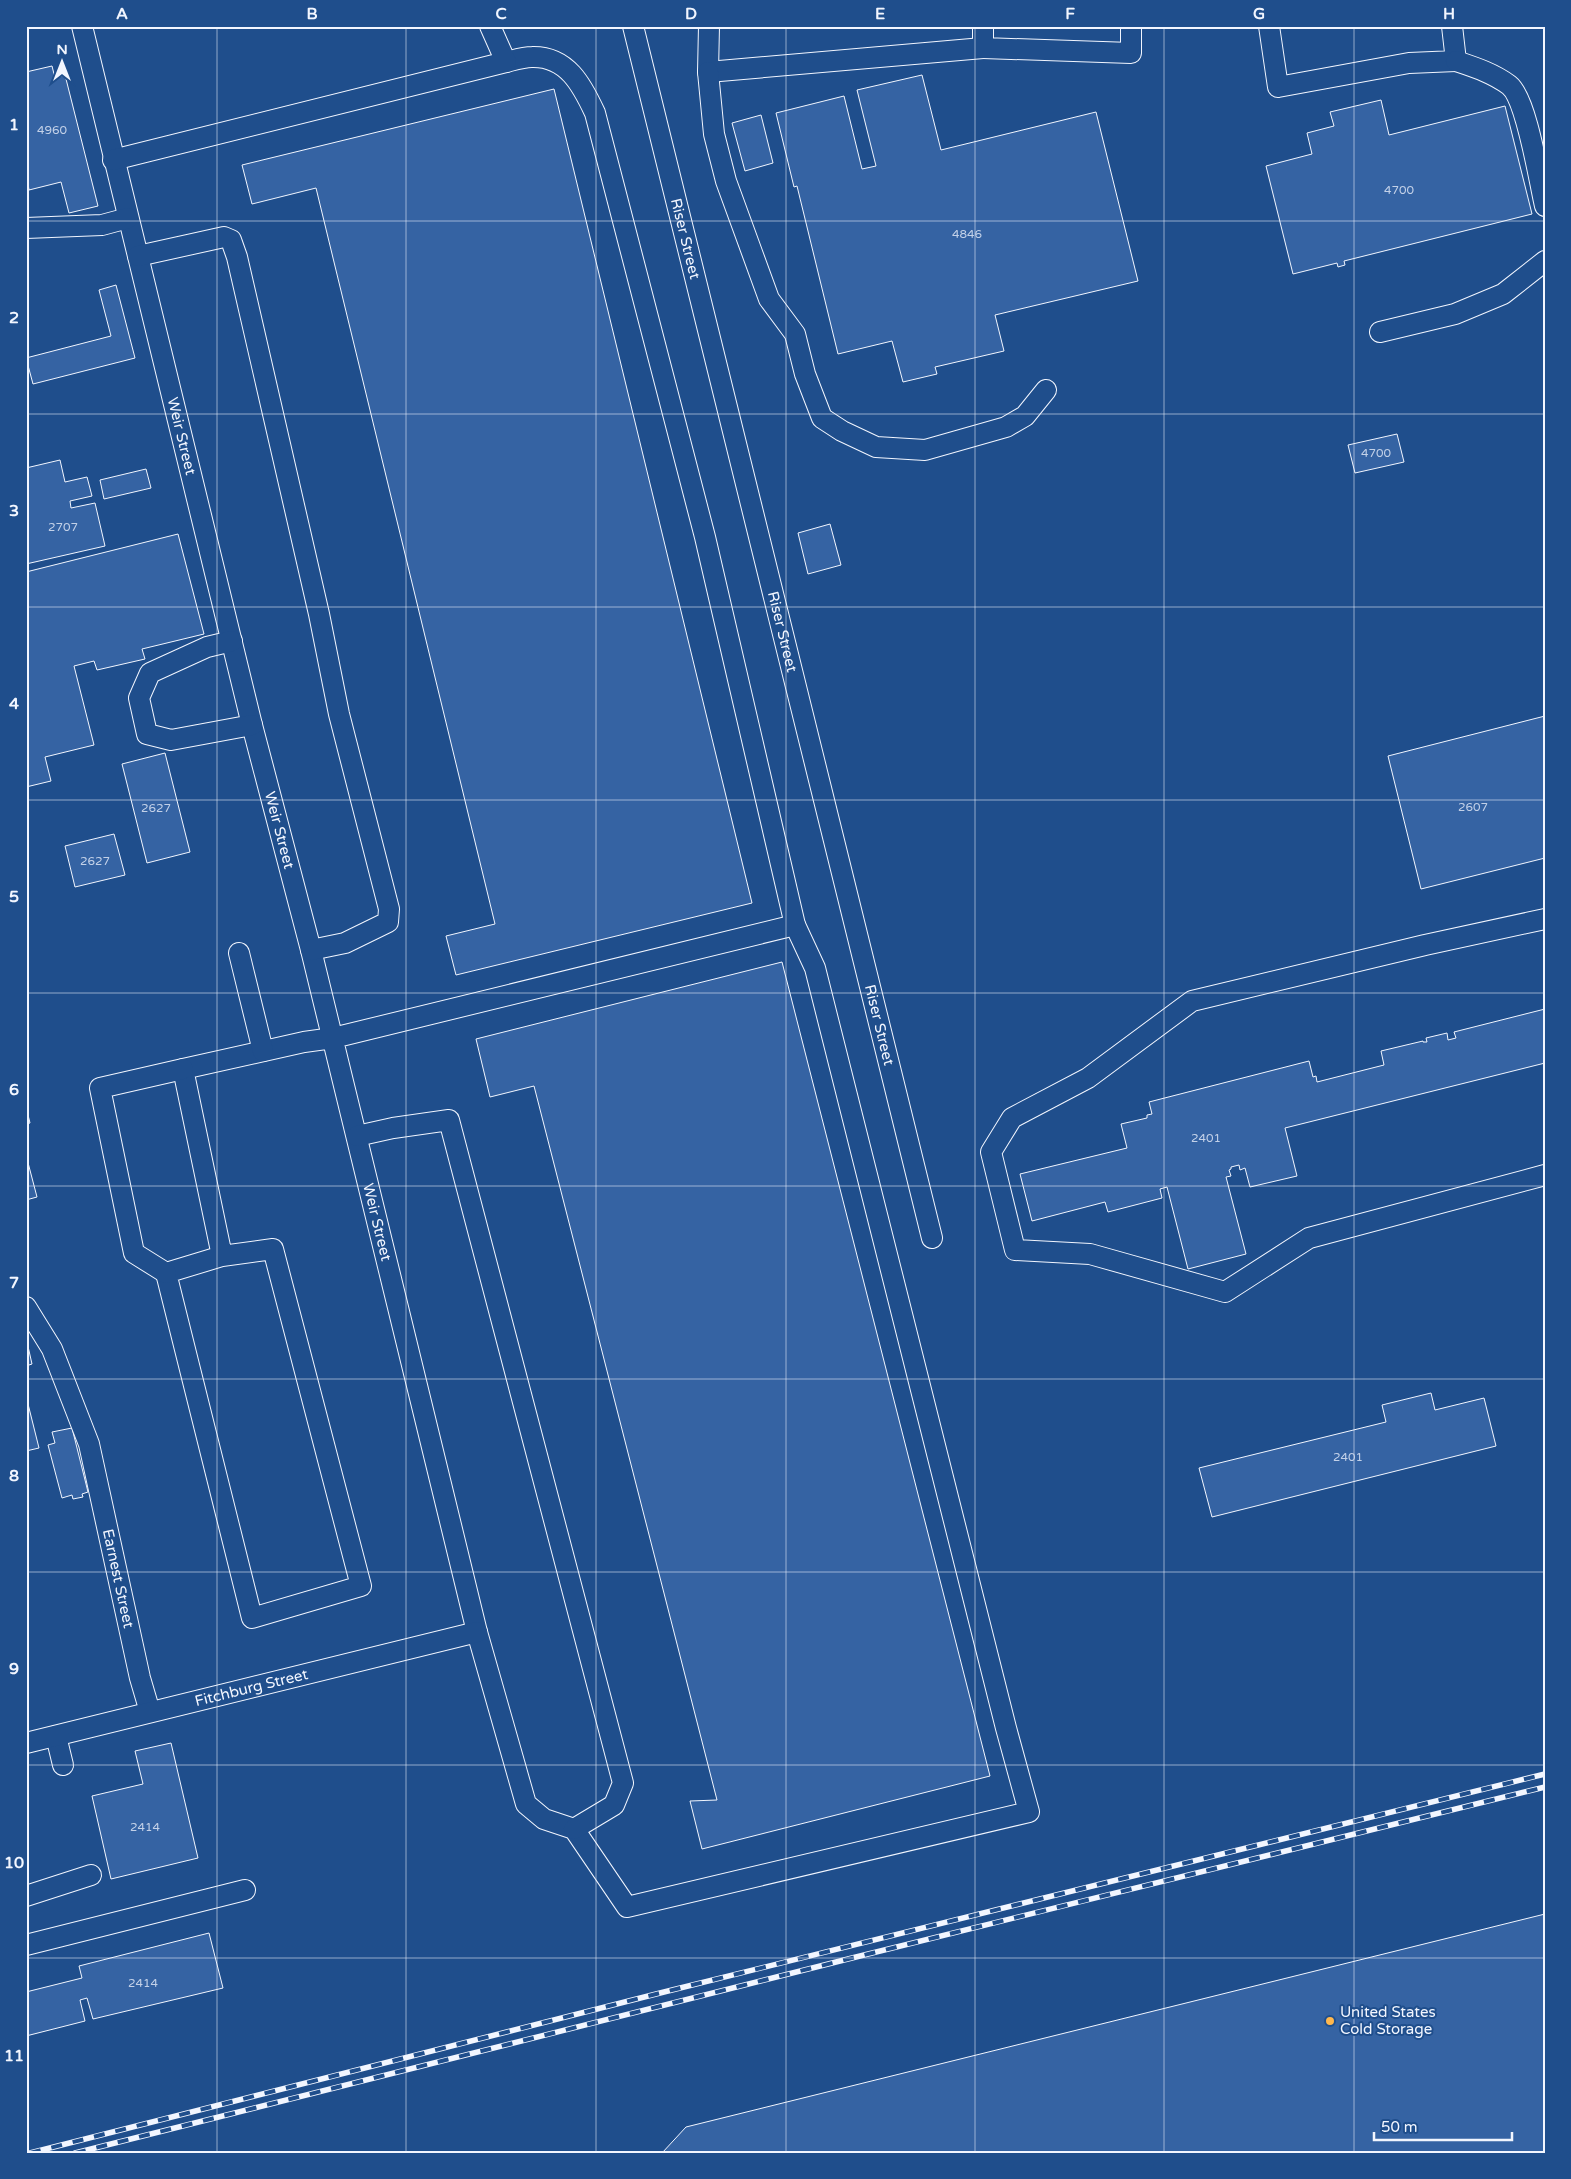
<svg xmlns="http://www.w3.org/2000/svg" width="1571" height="2179" viewBox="0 0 1571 2179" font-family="'Varela Round',sans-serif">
  <rect width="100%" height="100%" fill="#1f4e8c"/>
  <path fill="#3563a3" stroke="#f2f6ff" d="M52,66L55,78L65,75L98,206L69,213L61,182L29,190L28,184L26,185V72Z
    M922,75L941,150L1096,112L1138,281L995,315L1004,351L935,367L937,374L903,382L892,341L838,354L797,186L794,187L776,113L844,96L862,169L876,166L857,90Z
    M554,89L752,903L456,975L446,936L495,924L316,188L252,204L242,165Z
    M1381,100L1389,135L1505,106L1532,214L1344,261L1345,265L1338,267L1337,263L1293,274L1266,166L1312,154L1307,133L1334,126L1330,112Z
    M761,115L773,163L745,171L732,123Z
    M116,285L135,358L33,384L26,358L111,336L99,290Z
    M1397,434L1404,462L1355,473L1348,445Z
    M60,460L65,482L87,477L92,496L70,501L71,508L95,503L105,546L26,564V468Z
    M146,469L151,488L104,499L100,480Z
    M830,524L841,565L808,574L798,533Z
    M178,534L204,634L142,649L145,659L97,670L94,661L74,666L94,745L45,757L51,781L26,787V572Z
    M1545,716V858L1421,889L1388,756Z
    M165,753L190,852L147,863L122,764Z
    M114,834L125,875L75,887L65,846Z
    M782,962L990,1776L702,1849L690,1801L717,1800L534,1086L490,1097L476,1039Z
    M1545,1009V1063L1285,1128L1297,1176L1250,1187L1245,1168L1240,1170L1239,1165L1231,1167V1169L1229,1170L1231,1176L1226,1177L1246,1254L1188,1269L1167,1187L1160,1189L1162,1198L1108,1212L1105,1202L1032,1221L1020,1174L1127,1148L1121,1124L1147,1118V1115L1152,1114L1149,1102L1309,1061L1313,1077L1316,1076L1317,1082L1384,1065L1381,1051L1423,1041V1042H1427L1426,1038L1447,1033L1448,1040L1456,1038L1454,1032Z
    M26,1107L30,1123L26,1124Z
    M26,1155L37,1197L26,1200Z
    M27,1342L32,1364L26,1366V1342Z
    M1431,1393L1435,1410L1484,1398L1496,1446L1212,1517L1199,1468L1386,1422L1382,1405Z
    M26,1396L39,1448L26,1451Z
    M72,1428L88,1492L82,1494L83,1497L73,1499L72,1495L62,1498L48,1445L55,1443L52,1432Z
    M171,1743L198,1858L111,1879L92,1796L143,1784L135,1751Z
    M1545,1914V2153H662L686,2127Z
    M209,1933L223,1988L93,2019L87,1998L80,2000L85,2021L26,2036V1992L82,1978L79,1966Z"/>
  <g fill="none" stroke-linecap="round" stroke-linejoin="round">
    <defs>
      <g id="minor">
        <path id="s1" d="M82,26L252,725L311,950L477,1632L526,1804L544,1819L574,1829L627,1907L1029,1812L1006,1728L815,968L795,925L333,1038L304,1042L183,1069L222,1256L273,1249L361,1586L252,1618L166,1273L222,1256"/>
        <path id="s2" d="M633,26L932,1238"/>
        <path d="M709,26L708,72L983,48"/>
        <path d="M983,26V48L1131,53V26"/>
        <path d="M1269,26L1278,87L1409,63L1456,61L1452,26"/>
        <path d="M1456,61C1474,67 1493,73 1509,85C1527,99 1539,181 1545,206"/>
        <path d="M506,62C514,60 524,57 532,57C567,56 582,85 595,113L705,537L795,925"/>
        <path d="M708,72L714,134L726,181L769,299L795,334L805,374L822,418L842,431L876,447L925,450L1006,427L1025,416L1046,390"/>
        <path d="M113,160L506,62L490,26"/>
        <path d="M26,228L102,225L128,218"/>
        <path d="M138,256L224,237L231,240L237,257L319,614L339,714L389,909L388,922L345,943L311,950"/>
        <path d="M1380,332L1455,314L1503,294L1545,261"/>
        <path d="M232,641L207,647L150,673L139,698L147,734L171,740L252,725"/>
        <path d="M1545,919L1425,945L1192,1001L1088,1078L1012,1118L991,1152L1015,1250L1090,1254L1225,1292L1309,1238L1545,1175"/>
        <path d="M239,953L263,1051"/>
        <path d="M357,1136L393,1128L449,1120L623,1783L614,1805L574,1829"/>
        <path d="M166,1273L134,1253L100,1088L183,1069"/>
        <path id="s3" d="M26,1307L52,1349L89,1444L140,1678L150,1712"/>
        <path d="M56,1736L63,1765"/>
        <path id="s4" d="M26,1743L477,1632"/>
        <path d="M26,1896L91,1875"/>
        <path d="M26,1945L245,1890"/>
      </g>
    </defs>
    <use href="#minor" stroke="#f2f6ff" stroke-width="22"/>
    <use href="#minor" stroke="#1f4e8c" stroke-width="20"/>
    <defs>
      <path id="rail" d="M30,2153L664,1992L1545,1774
        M75,2153L856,1957L1545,1787"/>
    </defs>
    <use href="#rail" stroke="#f2f6ff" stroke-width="5.5"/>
    <use href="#rail" stroke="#1f4e8c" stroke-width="4" stroke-dasharray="11" stroke-linecap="butt"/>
  </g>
  <path fill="none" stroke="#f2f6ff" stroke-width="1" stroke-opacity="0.55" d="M217,26V2153M406,26V2153M596,26V2153M786,26V2153M975,26V2153M1164,26V2153M1354,26V2153M26,221H1545M26,414H1545M26,607H1545M26,800H1545M26,993H1545M26,1186H1545M26,1379H1545M26,1572H1545M26,1765H1545M26,1958H1545"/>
  <circle fill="#ffb74d" stroke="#1f4e8c" stroke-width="2" cx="1330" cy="2021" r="5"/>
  <g text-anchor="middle" stroke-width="4" stroke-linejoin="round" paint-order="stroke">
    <g font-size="12" fill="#c3d1e8">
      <text x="52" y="134">4960</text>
      <text x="1399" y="194">4700</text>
      <text x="967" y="238">4846</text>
      <text x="1376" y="457">4700</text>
      <text x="63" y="531">2707</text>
      <text x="1473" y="811">2607</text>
      <text x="156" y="812">2627</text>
      <text x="95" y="865">2627</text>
      <text x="1206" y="1142">2401</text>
      <text x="1348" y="1461">2401</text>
      <text x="145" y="1831">2414</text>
      <text x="143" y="1987">2414</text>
    </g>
    <g font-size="15" fill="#f2f6ff" stroke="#1f4e8c">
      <text dy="5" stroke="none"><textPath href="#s2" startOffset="219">Riser Street</textPath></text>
      <text dy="5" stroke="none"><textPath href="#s1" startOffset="422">Weir Street</textPath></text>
      <text dy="5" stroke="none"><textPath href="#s2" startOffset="624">Riser Street</textPath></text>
      <text dy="5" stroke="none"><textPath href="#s1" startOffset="828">Weir Street</textPath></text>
      <text dy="5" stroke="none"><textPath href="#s2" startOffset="1029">Riser Street</textPath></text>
      <text dy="5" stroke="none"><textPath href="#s1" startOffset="1232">Weir Street</textPath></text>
      <text dy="5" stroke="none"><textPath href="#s3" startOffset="289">Earnest Street</textPath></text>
      <text dy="5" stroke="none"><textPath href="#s4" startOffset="232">Fitchburg Street</textPath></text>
    </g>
    <g font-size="15" fill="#f2f6ff" stroke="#1f4e8c" text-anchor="start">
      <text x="1340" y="2017">United States<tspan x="1340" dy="17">Cold Storage</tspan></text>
    </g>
  </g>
  <rect width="1571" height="2179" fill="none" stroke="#1f4e8c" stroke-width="55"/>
  <g transform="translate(62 62)" stroke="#1f4e8c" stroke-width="4" paint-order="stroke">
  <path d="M0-4L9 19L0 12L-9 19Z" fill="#f2f6ff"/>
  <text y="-8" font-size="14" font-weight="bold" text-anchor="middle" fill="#f2f6ff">N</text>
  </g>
  <path d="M1374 2132v8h138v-8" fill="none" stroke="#f2f6ff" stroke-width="2.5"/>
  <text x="1381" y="2132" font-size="15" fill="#f2f6ff" stroke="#1f4e8c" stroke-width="4" paint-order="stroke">50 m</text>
  <rect x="28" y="28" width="1516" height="2124" fill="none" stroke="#f2f6ff" stroke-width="2"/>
  <g font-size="16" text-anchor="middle" font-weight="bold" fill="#f2f6ff">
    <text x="122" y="19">A</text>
    <text x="312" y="19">B</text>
    <text x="501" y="19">C</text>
    <text x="691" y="19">D</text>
    <text x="880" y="19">E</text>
    <text x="1070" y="19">F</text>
    <text x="1259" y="19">G</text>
    <text x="1449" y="19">H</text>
    <text x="14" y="130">1</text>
    <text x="14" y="323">2</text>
    <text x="14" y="516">3</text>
    <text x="14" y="709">4</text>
    <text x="14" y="902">5</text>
    <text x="14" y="1095">6</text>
    <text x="14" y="1288">7</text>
    <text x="14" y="1481">8</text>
    <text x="14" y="1674">9</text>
    <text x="14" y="1868">10</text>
    <text x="14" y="2061">11</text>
  </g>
</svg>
